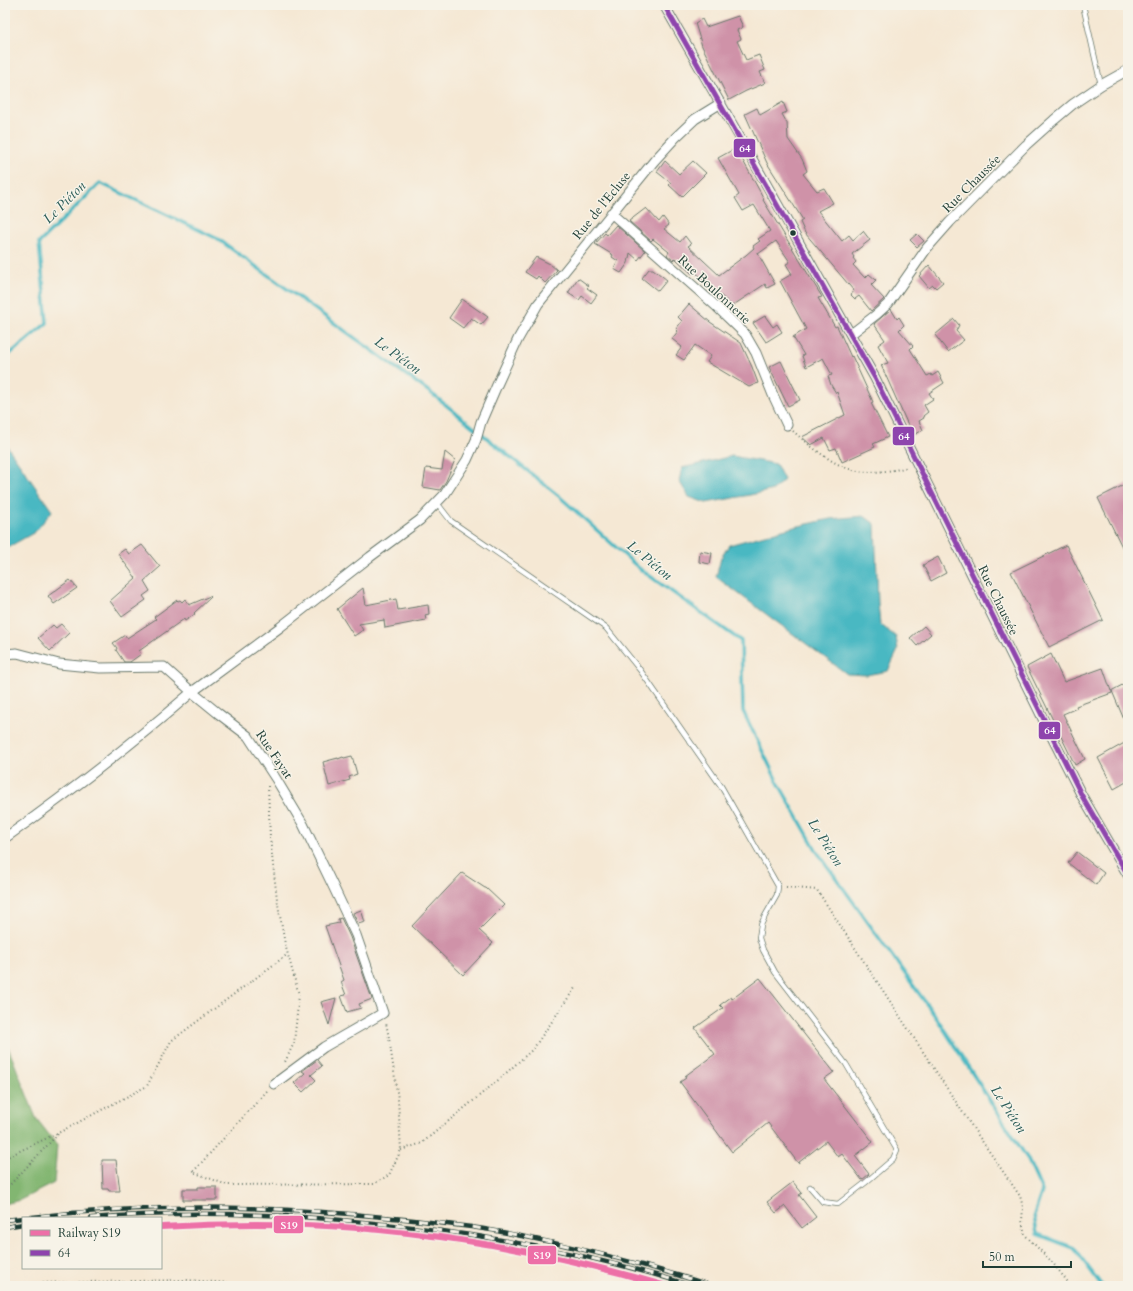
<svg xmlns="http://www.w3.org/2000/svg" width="1133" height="1291" viewBox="0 0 1133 1291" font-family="Cardo,serif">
  <rect width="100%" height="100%" fill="#f7f3e8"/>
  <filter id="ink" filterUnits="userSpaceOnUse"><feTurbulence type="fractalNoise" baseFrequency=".025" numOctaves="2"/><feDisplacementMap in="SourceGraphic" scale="8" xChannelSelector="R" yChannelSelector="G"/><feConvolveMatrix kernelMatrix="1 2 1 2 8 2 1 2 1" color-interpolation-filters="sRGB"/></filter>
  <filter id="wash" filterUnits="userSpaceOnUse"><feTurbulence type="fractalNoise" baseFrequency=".012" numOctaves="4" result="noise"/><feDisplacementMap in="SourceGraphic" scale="16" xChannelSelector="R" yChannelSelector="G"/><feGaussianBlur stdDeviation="0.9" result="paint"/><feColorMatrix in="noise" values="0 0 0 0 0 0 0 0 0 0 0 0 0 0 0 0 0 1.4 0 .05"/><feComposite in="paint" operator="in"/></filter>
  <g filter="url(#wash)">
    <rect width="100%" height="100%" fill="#f5e8d4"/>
    <path fill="#82b671" stroke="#507a52" d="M5,1044L8,1047L36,1118L57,1145L54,1183L20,1200L5,1204Z"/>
    <path fill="#4ab8c2" stroke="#347a7b" d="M5,443L52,511L35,532L5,549Z
      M732,456L776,464L784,480L773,490L750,495L706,503L689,497L679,481L682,468Z
      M864,516L875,524L878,603L880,624L896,637L898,650L888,671L866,675L847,674L716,577L721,558L729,545L790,528L830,519Z"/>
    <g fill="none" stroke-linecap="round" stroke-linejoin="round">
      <path stroke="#4ab8c2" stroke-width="3.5" d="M5,358L47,323L39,243L100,183L218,239L431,393L560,497L640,569L741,641L743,711L776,779L818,853L938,1020L1027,1158L1042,1191L1034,1215L1037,1234L1074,1248L1102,1286"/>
    </g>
    <g id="blocks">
      <path fill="#cf92a8" d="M738,16L743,27L737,30L741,39L737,41L746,60L759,55L765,70L760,72L765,83L746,91L729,100L702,46L695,23L702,19L706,27Z
        M783,102L787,112L782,114L787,123L788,139L802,159L807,171L803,174L817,191L824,188L833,203L818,211L842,241L849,235L853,240L863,231L870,240L852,254L854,257L853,258L856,262L853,265L865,278L869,274L876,280L871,285L884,299L871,311L859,296L855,299L851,295L854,291L805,233L800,222L803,220L767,163L745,114L757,108L760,115Z
        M736,148L764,199L763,200L822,297L818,298L835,327L837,326L851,357L852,356L873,402L871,403L888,437L873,444L875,447L842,462L836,448L830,450L824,438L811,445L802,437L845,415L837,392L836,393L831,385L828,376L832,375L823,358L806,367L802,356L804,355L793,337L806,329L780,281L792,274L786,264L790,262L776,241L758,254L757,252L775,284L767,288L765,284L732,306L694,271L692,274L675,258L673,260L667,255L669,252L653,239L651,241L629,221L646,208L659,222L663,217L669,225L664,229L680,242L685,236L691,244L688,246L719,275L746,255L754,248L753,246L760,241L758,239L770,231L754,205L743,211L735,198L739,195L718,158Z
        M665,161L679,174L693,161L706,173L682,197L669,185L671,183L657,172Z
        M616,225L645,251L638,260L630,253L628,263L621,273L614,269L618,261L612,257L613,255L595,244L605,233L607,235Z
        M917,234L924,241L917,247L910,240Z
        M536,257L550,264L557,270L545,283L538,276L536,279L525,272Z
        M929,265L943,282L936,288L933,285L929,288L919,276Z
        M649,269H653L667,280L658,291L642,278Z
        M578,278L589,286L587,288L597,295L591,303L582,296L579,300L568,293Z
        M462,299L488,317L481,325L471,318L463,328L449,318Z
        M689,304L710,322L741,343L752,367L758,383L749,387L707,362L711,356L695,345L684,360L676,355L682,347L672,339L678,331L676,329L682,321L678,317Z
        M891,309L897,319L899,317L904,325L899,330L913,346L910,349L927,376L931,374L932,376L938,372L944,383L929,393L933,399L924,405L928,412L923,416L924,418L919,421L923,430L914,435L908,425L881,365L888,363L878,345L885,340L874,324Z
        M765,316L773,327L777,324L782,332L766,342L753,323Z
        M954,319L959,325L956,331L964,340L948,352L935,335Z
        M781,361L800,400L788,406L769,367Z
        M445,452L455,460L446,481L440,490L423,487L426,468L442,470Z
        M1128,483V559L1098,498Z
        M142,545L160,567L144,581L150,591L143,596L146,600L122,617L110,601L136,578L118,554L125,549L129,554Z
        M1066,545L1103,620L1049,647L1011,572Z
        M700,551L712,553L710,564L699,562Z
        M938,557L946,573L931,581L923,565Z
        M70,580L77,588L54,604L48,596Z
        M363,588L366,605L396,599L398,610L428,605L429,614L425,615L426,620L385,628L384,620L359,624L363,630L354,636L337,609Z
        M210,596L211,597L194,613L195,614L185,621L184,619L139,651L141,654L130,662H124L116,650L117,648L113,643L125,635L127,638L156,619L154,617L177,600L178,601L180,600L182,602L185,599L189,605Z
        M61,624L69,633L50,651L38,638L53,625L56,628Z
        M924,626L931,634L917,646L910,638Z
        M1051,654L1064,682L1103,668L1111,691L1128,682V729L1112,691V693L1076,706L1077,708L1063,714L1085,759L1075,765L1027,667Z
        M1128,741V781L1114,789L1098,758Z
        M352,756L357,774L349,777L350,780L329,786L323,762L338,758V759L343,757L344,758Z
        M1077,852L1104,873L1096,885L1068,863Z
        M462,873L485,888H486L504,905L479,930L493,943L463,975L412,926Z
        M361,910L365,922L358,924L353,913Z
        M341,918L350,937L372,999L359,1004L361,1008L347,1012L341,996L346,995L341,982L344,980L325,926L339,923L338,919Z
        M760,978L834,1072L824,1079L873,1142L855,1156L869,1174L862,1180L842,1154L838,1157L826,1141L798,1163L768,1123L732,1152L680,1082L686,1078L685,1076L715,1054L695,1028L723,1008L720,1005L731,997L732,999Z
        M336,998L329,1025L321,1002Z
        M317,1060L322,1066L311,1075L316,1080L303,1092L294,1083L305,1073L302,1071Z
        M102,1160H116L120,1191H109L108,1189H103Z
        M793,1182L802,1193L799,1195L816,1217L802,1228L785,1206L776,1213L767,1202Z
        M198,1187H217V1200H183V1189H198Z"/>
    </g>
  </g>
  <g filter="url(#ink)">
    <use href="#blocks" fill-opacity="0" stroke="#6a796c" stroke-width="1"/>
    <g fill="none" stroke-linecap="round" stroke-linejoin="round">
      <defs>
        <path id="lane" d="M1083,5L1101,85
          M437,503L451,521L606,628L640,670L721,786L778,886L777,895L765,916L761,925L759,938L763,950L775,972L846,1064L897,1150L893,1159L865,1183L838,1204L823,1202L810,1187"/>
        <path id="street" d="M664,5L747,150L875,378L1053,739L1082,796L1128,875
          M611,213L717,307L745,334L756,353L773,395L787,425
          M851,334L877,314L888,304L927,248L950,222L1026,145L1054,120L1073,104L1101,85L1128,70
          M5,654L17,653L59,664L100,668L164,667L192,692C132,744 70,792 5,838
          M274,1084L324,1047L383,1013L356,935L334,888L303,824L276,779L248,736L219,714L192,692L279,628L370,557L420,520L445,494L467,460L476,440L481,422L497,385L518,339L538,304L654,161L676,137L695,119L721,103"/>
      </defs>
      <use href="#lane" stroke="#6a796c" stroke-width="6"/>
      <use href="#street" stroke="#6a796c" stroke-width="11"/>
      <path stroke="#6a796c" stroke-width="2" stroke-dasharray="1 3" stroke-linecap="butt" d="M793,431C810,446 831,464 853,470C867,474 895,471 908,467
        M268,786L270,838L277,899L285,944L299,995L294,1043L284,1064
        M786,887L817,890L975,1131L1020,1196L1023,1207L1022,1221L1025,1235L1052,1262L1071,1286
        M267,1091L193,1172L227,1185L374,1184L389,1175L401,1150L398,1099L389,1038L386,1023
        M401,1150L422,1143L496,1082L533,1049L575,988
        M5,1158L60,1132L147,1086L171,1041L288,954
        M5,1190L59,1133
        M11,1286L35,1283L186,1280L277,1286"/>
      <use href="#lane" stroke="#fff" stroke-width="4.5"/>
      <use href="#street" stroke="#fff" stroke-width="9"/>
      <defs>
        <path id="rail" d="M23,1218C143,1203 264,1205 384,1217C422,1221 464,1225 502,1232C574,1246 644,1264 713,1286
          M91,1218C181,1211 272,1213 363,1222C475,1232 585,1252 693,1286
          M5,1220L23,1218
          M5,1227L23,1224"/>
      </defs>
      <use href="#rail" stroke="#1f3d34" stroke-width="4.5"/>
      <use href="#rail" stroke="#f7f3e8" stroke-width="3" stroke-dasharray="9" stroke-linecap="butt"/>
      <defs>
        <path id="bus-1" d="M664,5L875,378L1082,796L1128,875"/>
      </defs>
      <use href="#bus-1" stroke="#f7f3e8" stroke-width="8"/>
      <use href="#bus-1" stroke="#8e44ad" stroke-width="5"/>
      <defs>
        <path id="rail-1" d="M161,1227C192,1225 223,1224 255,1224C392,1224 535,1247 666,1286"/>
      </defs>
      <use href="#rail-1" stroke="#f7f3e8" stroke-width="9"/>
      <use href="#rail-1" stroke="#ed6fa7" stroke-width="6"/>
    </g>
  </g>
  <circle fill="#1f3d34" stroke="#f7f3e8" stroke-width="1.5" cx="793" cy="233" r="3.5"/>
  <g text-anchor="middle" stroke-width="3" stroke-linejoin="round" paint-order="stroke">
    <g font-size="13" fill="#1f3d34" stroke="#f7f3e8">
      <text transform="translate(971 183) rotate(-45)" y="5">Rue Chaussée</text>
      <text transform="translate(601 205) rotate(-51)" y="5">Rue de l'Ecluse</text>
      <text transform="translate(715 289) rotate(43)" y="5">Rue Boulonnerie</text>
      <text transform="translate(999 600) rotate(64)" y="5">Rue Chaussée</text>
      <text transform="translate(275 754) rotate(56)" y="5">Rue Fayat</text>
    </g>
    <g font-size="14" font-style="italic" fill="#2a5c58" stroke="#f7f3e8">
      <text transform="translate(64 202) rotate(-45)" y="5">Le Piéton</text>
      <text transform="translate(398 355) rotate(36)" y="5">Le Piéton</text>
      <text transform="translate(650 560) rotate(39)" y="5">Le Piéton</text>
      <text transform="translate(826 842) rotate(58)" y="5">Le Piéton</text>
      <text transform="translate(1009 1109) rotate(57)" y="5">Le Piéton</text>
    </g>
  </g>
  <g stroke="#f7f3e8" stroke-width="1.5">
    <rect x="733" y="138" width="23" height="20" rx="4" fill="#8e44ad"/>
    <rect x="892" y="426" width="23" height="20" rx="4" fill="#8e44ad"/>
    <rect x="1038" y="721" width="23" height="19" rx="4" fill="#8e44ad"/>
    <rect x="273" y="1215" width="31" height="19" rx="4" fill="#ed6fa7"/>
    <rect x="527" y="1245" width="30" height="20" rx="4" fill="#ed6fa7"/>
  </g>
  <g font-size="11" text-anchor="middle" font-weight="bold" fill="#fff">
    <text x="745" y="152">64</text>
    <text x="904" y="440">64</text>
    <text x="1050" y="734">64</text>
    <text x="289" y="1229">S19</text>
    <text x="542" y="1259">S19</text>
  </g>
  <rect width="1133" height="1291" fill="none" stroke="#f7f3e8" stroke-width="20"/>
  <rect x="22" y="1217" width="140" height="52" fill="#f7f3e8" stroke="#a1aaa0"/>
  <rect x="30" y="1230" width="20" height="6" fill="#ed6fa7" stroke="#a1aaa0"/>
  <text x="58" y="1237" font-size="12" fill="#1f3d34">Railway S19</text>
  <rect x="30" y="1250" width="20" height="6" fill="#8e44ad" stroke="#a1aaa0"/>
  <text x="58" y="1257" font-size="12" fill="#1f3d34">64</text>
  <path d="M983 1261v6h88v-6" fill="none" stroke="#1f3d34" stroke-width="2"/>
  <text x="989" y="1261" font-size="12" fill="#1f3d34" stroke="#f7f3e8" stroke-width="3" paint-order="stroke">50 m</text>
</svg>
